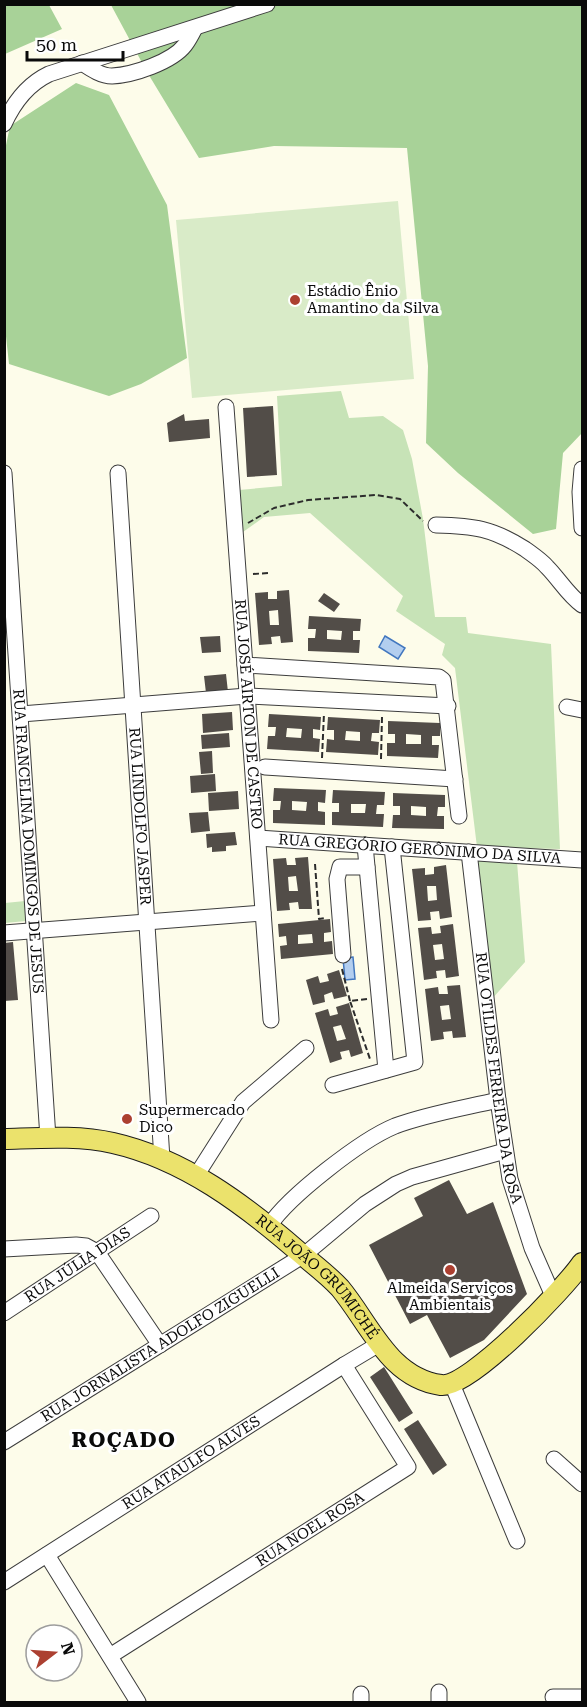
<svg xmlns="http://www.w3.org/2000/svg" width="587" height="1707" viewBox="0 0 587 1707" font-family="'Roboto Serif',serif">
  <rect width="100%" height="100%" fill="#fdfcea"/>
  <path fill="#c7e3b7" d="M341,391L349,418L383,416L403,430L412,459L423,519L435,617H466L468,633L551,644L560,849L477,847L455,668L442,655L445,644L396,611L403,596L310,513L264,517L243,532L239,490L282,486L277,396Z
    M474,858L517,862L525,962L491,1000Z
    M25,901L26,921L5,923V903Z"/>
  <path fill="#a8d298" d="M5,4L49,5L62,29L5,54Z
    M111,5H582V433L563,453L556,529L533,534L458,473L426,443L428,366L407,148L274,146L199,158L147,72Z
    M76,83L109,95L167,205L187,358L141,384L109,396L9,364L4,318L5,150L10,126Z"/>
  <path fill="#d9ebc8" d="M398,201L414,379L192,398L176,220Z"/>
  <path fill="#b3ceef" stroke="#4277bf" stroke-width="1.5" d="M385,636L405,648L398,659L379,647Z
    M353,957L355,979L345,980L343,958Z"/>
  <path fill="#524d48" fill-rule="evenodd" d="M273,406L277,475L247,477L243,408Z
    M184,414L185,421L209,419L210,438L169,442L167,423Z
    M289,590L293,642L281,643L280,636L271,637L272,644L259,645L255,593L268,592V599H277V591ZM278,610L279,625H270L269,611Z
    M324,593L340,604L334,612L318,601Z
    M309,616L361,619L360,631H353V640H360L359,653L308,651V638H315L316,629H308ZM327,630L342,631L341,640L327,639Z
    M220,636L221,652L202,653L200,637Z
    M226,674L228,692L206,693L204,676Z
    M232,712L233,730L203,733L202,714Z
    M269,714L321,717L320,730L313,729V738L320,739L319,752L267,749L268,736H275L276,727H268ZM287,728L302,729L301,738L286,737Z
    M328,717L380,720L379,733H372L371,741L379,742L378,755L326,752L327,739L334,740V730H327ZM346,731L360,732V741L345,740Z
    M388,721L440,723V736H432V745H439L438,758L387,756V743H395V734H388ZM406,734L421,735V744H406Z
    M229,733L230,747L202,749L201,735Z
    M212,751L213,773L201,774L199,752Z
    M215,774L216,791L191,793L190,776Z
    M274,788L326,790L325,803L318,802V811L325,812V825L273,823V810H280L281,801H273ZM292,801L307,802L306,811L292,810Z
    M333,790L385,792L384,805H377L376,814H384L383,827L332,825V812H339V803H332ZM351,804H366L365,813H351Z
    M238,791L239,809L209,811L208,793Z
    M393,793L445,795V807H438L437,816H444V829L392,828L393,815H400V806H393ZM411,806L426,807V816L411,815Z
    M208,812L210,831L191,833L189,813Z
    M235,832L237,845L226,846V851L212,852V847L207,848L206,834Z
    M308,857L312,909H299L298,902L289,903L290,910L277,911L273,859L286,858L287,865H296L295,858ZM296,876L298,891H289L288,877Z
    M446,865L452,917L440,919L439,911L430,912L431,920L418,921L412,869L425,868V875L434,874V867ZM427,886H436L437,900L428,901Z
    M330,919L331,932L324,933V942L332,941L333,954L281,959L280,946L287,945L286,936L279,937L278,924ZM312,934L313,943L298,944V935Z
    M453,924L459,976L446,978L445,970L436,971L437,978L424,980L418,928L431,927L432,934L441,933L440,926ZM442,944L444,959L435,960L433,945Z
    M13,942L18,1000L4,1001V943Z
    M339,970L347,996L334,999L332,992L324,995L325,1002L313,1005L306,980L318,976L320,983L329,981L327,974Z
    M460,985L466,1037L453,1038L452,1031L443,1032L444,1039L431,1041L425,989L438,987L439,994H448L447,986ZM449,1005L451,1019L442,1020L440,1006Z
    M349,1003L363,1053L351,1057L349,1050L340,1052L342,1059L330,1063L315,1013L328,1009L330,1016L338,1014L336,1007ZM341,1025L346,1039L337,1041L333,1027Z
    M449,1180L467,1214L493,1202L527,1294L484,1340L450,1358L427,1315L410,1324L369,1245L423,1216L414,1198Z
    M384,1367L413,1413L399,1422L370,1377Z
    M418,1420L447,1465L433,1475L404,1429Z"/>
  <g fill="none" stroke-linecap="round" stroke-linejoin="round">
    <defs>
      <g id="minor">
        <path d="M82,63C91,69 101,76 112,76C133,75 172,62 185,45C189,40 192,34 195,28"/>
        <path d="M4,124C14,102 28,84 49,74L267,4"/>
        <path id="s1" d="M226,407L271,1020"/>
        <path d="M582,469L580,492L582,528"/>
        <path id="s2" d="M4,473L48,1138"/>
        <path id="s3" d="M118,473L162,1159"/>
        <path d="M436,525C474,526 492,528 525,549C533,555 541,560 547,567C559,579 568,595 582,605"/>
        <path d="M245,665L439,677L443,680L459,816"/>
        <path d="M567,707L582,710"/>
        <path d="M21,714L247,696L448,706"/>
        <path d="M265,767L455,779"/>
        <path id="s4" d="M258,838L582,860"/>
        <path d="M365,845L386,1070"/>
        <path id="s5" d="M469,852L498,1100L510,1179L532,1248L554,1298"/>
        <path d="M4,933L263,913"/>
        <path d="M343,955L337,879L340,867H367"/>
        <path d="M333,1085L415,1062L392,847"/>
        <path d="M196,1176L243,1102L306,1048"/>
        <path d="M269,1226C289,1196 361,1140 395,1126C427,1114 464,1108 498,1100"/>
        <path d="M4,1249L76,1245L86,1246L97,1252L160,1345"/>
        <path id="s6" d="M4,1313L151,1216"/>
        <path d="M452,1384L517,1541"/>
        <path id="s7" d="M4,1442L304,1255L365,1204L396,1184L412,1177L505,1151"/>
        <path d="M554,1459L582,1484"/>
        <path d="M47,1555L138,1702"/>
        <path id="s8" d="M4,1582L344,1365L379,1344"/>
        <path id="s9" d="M110,1656L408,1467L344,1365"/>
        <path d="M439,1692V1702"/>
        <path d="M361,1694V1702"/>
        <path d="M553,1697H582"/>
      </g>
      <g id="major">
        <path id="s10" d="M4,1139C40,1138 78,1135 113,1143C184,1159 245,1205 299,1252C313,1264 327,1274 340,1288C370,1324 389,1378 441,1385C469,1389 565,1288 582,1263"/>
      </g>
    </defs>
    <use href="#minor" stroke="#3d3d3d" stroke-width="17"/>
    <use href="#major" stroke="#1b1b1b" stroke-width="22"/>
    <path stroke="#2c2c2c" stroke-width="2" stroke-dasharray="6 3" stroke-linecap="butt" d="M248,523L274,508L308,500L376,495L400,499L423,521
      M253,574L269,573
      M322,758L324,713
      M381,759L382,717
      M315,864L319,919L325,918
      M342,969L350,1001
      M367,999L350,1001L370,1059"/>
    <use href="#minor" stroke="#fff" stroke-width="15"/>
    <use href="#major" stroke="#ebe26c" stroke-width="20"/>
  </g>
  <g fill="#ac4031" stroke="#fff" stroke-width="2">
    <circle cx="295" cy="300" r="6"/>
    <circle cx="127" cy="1119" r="6"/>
    <circle cx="450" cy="1270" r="6"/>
  </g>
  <g text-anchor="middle" stroke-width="6" stroke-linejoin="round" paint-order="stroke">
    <g font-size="15" fill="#0a0a0a" stroke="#fff" text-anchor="start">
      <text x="307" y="296">Estádio Ênio<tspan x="307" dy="17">Amantino da Silva</tspan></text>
      <text x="139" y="1115">Supermercado<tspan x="139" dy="17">Dico</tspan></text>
      <text x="450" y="1293" text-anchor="middle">Almeida Serviços<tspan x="450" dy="17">Ambientais</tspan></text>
    </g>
    <g font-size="15" fill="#0a0a0a" stroke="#fff">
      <text dy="5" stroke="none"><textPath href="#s1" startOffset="308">RUA JOSÉ AIRTON DE CASTRO</textPath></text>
      <text dy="5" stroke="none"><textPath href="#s3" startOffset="344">RUA LINDOLFO JASPER</textPath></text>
      <text dy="5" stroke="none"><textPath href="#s2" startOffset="369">RUA FRANCELINA DOMINGOS DE JESUS</textPath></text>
      <text dy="5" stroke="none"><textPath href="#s4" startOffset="162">RUA GREGÓRIO GERÔNIMO DA SILVA</textPath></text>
      <text dy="5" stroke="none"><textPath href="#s5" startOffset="228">RUA OTILDES FERREIRA DA ROSA</textPath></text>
      <text dy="5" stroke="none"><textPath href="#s6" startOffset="88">RUA JÚLIA DIAS</textPath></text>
      <text dy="5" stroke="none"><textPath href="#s10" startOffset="358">RUA JOÃO GRUMICHÉ</textPath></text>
      <text dy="5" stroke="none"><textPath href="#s7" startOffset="184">RUA JORNALISTA ADOLFO ZIGUELLI</textPath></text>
      <text dy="5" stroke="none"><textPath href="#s8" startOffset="222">RUA ATAULFO ALVES</textPath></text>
      <text dy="5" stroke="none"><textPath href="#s9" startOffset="237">RUA NOEL ROSA</textPath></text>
    </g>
    <g font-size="21" font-weight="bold" letter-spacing="1.5" fill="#0a0a0a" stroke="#fff">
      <text x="124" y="1447">ROÇADO</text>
    </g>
  </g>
  <rect width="587" height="1707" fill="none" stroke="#0a0a0a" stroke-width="12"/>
  <g transform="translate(54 1653) rotate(73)"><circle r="28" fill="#ffffff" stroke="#9d9d9d" stroke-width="1.5"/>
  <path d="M0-4.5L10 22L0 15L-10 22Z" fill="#ac4031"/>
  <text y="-9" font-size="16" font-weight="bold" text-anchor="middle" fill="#0a0a0a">N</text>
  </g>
  <path d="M27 51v9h96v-9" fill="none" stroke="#0a0a0a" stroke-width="3"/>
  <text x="36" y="51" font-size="18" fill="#0a0a0a" stroke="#ffffff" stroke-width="4.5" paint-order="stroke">50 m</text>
</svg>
